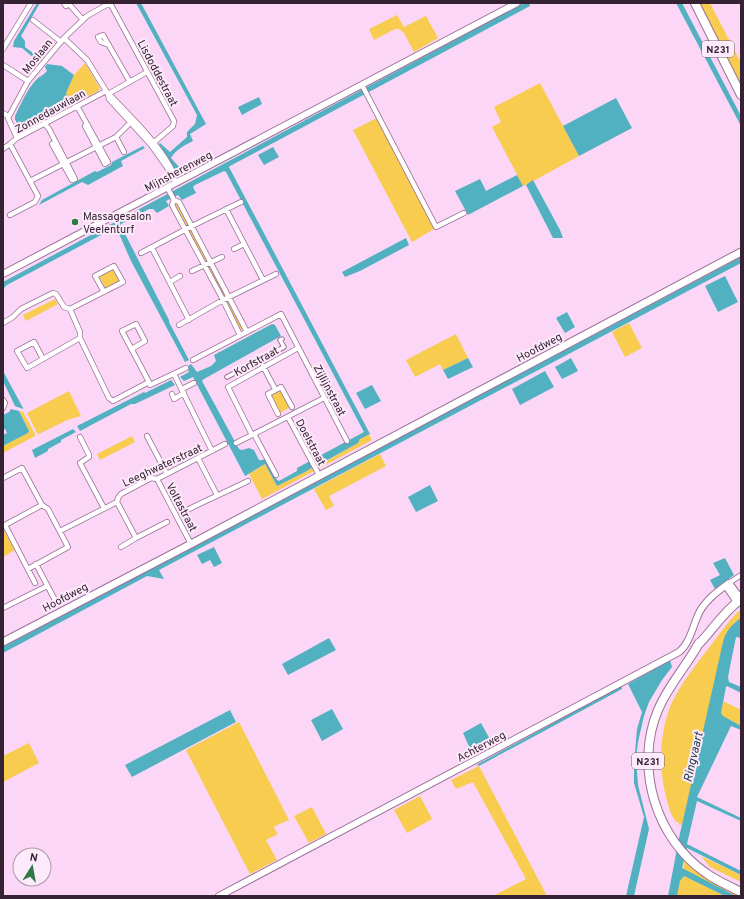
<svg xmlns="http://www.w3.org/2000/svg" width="744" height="899" viewBox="0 0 744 899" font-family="Overpass,sans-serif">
  <rect width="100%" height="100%" fill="#fcd6f7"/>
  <path fill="#f7cc4f" d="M699,3H710L741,63V90Z
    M397,15L404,27L426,16L438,38L414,52L404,33L399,29H395L374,40L369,29Z
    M85,63L100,88L98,91L70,106L66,103L68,101L66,93L74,75Z
    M540,83L579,156L526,185L523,186L492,127L501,122L494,107Z
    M377,118L434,229L412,242L353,130Z
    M178,203L243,329L240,330L175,204Z
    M113,270L120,282L106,289L99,276Z
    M55,299L58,304L26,321L23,315Z
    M629,323L642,348L625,357L612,332Z
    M456,334L468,358L443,370L440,364L415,377L406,360Z
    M280,389L290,407L280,413L270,395Z
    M69,391L81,416L67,420L39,434L37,433L27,413Z
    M19,411L23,412L35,434V436L3,453V446L28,433L29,431Z
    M369,434L372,440L262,499L249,474L265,464L277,486L307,471L317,464L323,463L358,443L360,439Z
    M132,436L135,442L100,460L97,454Z
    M380,454L386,466L329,496L334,506L326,510L314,489Z
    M3,529L15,550L3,557Z
    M741,609V618L736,622L693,779L682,825C671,821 669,807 666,797C659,769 659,738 669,710C676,690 695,666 708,649C719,635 728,621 741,609Z
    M723,701L741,710V726L721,716Z
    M239,722L289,820L275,826L274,828L278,834L266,840L277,860L250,874L186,750Z
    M29,743L39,763L3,782V756Z
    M479,766L547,896H493L526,879L473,782L456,789L451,780Z
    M420,796L432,819L407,833L394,810Z
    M312,807L326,834L309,843L294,816Z
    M701,856L741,875V882L710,867Z
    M685,858L741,895V896H736L683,870Z
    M682,876H684L725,896H677L680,881Z"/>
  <path fill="#51b1c1" d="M37,3H40L21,36L25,41V47L37,56L35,59L22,48L13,47L14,41Z
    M136,3H141L206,124L190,134L193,141C185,145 175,150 171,158L181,169L176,172L159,144L160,143L170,152L187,137V132L195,124L197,115Z
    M524,3H529L530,6L230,166L229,167L370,434L360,439L358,443L322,463L317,464L307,471L277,486L265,464L245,476L193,377L184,381L180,377L189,372L187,367L191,364L197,372L211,366L216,361L214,355L272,324L275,325L281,336L204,379L202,381L239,449L242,450L249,448L254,450L259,460H262L265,459L277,480L279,481L297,471V468L364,432L226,172L224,171L195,185L193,187L196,193L182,200L178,195L166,201L169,206L157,213L153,209H149L121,224V226L169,320V322L189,360L185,362L131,261L116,227L7,285L3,289V282Z
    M676,3H682L741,116V126Z
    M47,64L62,66L74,75L66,93L68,101C60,109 53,112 43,113L38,118L22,129L19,128L15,119V116C21,104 27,89 37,79C40,76 44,75 47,71L45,67Z
    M259,97L262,104L242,115L238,107Z
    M616,98L632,128L579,156L563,126Z
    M143,146L145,148L121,161L123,166L88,185L82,182L39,205L42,200L95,171L97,172L111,165L112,162Z
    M273,147L279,157L264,165L258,155Z
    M517,175L523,186L468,215L455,191L480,179L486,191Z
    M533,180L560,230L563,238H553L526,185Z
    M406,238L409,245L360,271L345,277L342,272Z
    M741,257V263L159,570L164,579L147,576L3,653V647Z
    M725,276L738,302L718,312L705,286Z
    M567,312L575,327L565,333L556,318Z
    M468,358L473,367L448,379L443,370Z
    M571,358L578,371L562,379L555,367Z
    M3,371L23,408V409L15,406L3,381Z
    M545,371L554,387L520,405L512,389Z
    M171,380L175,385L135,404H131L80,431L77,426L144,392L145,393Z
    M372,385L381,401L365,409L356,393Z
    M11,409L19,411L29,431L28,433L3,446V435L7,433L5,429H3V415L9,412Z
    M73,429L76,432L61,440V442L48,449V451L35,458L32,450Z
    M430,485L438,501L416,512L408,497Z
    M214,547L222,563L214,567L210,560L202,564L197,555Z
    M725,558L734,575L715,589L710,580L720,575L713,563Z
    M741,618V638L736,637L728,677L729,682L741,687V693L727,686L726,687L721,713L723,716L741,726V730L731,726L697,797L741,818V821L697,801L687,844L741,871V875L687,848L682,868L736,896H725L684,876L680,881L677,896H668L679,838L723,642C726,631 731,625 741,618Z
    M329,638L336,650L288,675L282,664Z
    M670,660L672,667L662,680L649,702L644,716L638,742L636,758L638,785L649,829L634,896H626L644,817L634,783V765L637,729L642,712L628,684Z
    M621,686L622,687V689L479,766L477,765L478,764Z
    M332,709L343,729L322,741L311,720Z
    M230,710L236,722L132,777L125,765Z
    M481,723L491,741L471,751L463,733Z"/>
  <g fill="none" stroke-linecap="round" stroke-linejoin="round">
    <defs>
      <path id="pedestrian" d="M227,377L284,347L280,340L282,339"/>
      <path id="minor" d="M64,3L66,6L69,4
        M68,3L83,20
        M110,3L174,121L173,126L151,145
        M33,20L61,42
        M64,38L87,60L108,94L109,99L151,145L168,169L171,173
        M109,45L101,42L98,37L103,35L130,82
        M3,49L31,3
        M3,65L28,81
        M362,85L436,227L464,213
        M108,94L112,97C132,118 155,140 170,166C173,170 173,177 176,183
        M108,94L147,72
        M77,106L108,162L105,164L85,126L88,125
        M3,113L8,116
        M44,123L49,129L75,179L72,180L52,144L56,142
        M116,137L124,152
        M17,138L8,118L28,81L64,38L87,16L110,3
        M10,144L38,196L35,202L10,215
        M3,149L10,144L17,138L106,91
        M30,181L116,137L133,120
        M167,187L174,200
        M226,209L263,280
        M152,248L189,320
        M234,249L244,244
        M141,253L192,226L241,202
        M192,271L222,257
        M170,282L180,276
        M70,309L123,282L114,266L95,276L104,292
        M3,323L13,317L21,309L53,293L56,294L64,307L70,309L80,332V338L109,398L113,401L149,382L150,385L186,368
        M179,325L223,300L276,274
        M240,335L221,296L172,205L174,200L179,202L247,332
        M132,349L145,341L136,324L122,331L149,382
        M43,359L34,342L17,351L27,368L80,338
        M193,360L281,314L347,441
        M263,366L275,389
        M174,374L212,451
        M182,389L194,383
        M172,394L174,399L184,393
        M3,400L5,403L3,408
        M278,414L268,394L281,387L292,407
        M288,417L319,475
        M254,434L276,475
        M252,435L324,398
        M147,436L167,474
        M80,437L89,455V457L80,463L104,508
        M236,443L252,435L228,387L298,348
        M198,458L217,495
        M3,478L22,468L42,505L48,509L68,547L28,569
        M157,479L191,544
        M117,502L136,538
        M187,510C207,500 228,491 248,481
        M60,531L117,502L118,498L121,494L151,478L157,479L225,444
        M121,547L136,538L167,522
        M36,564L56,602
        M35,583L5,525L42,505
        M729,583L741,575
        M3,608L47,586"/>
      <path id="tertiary" d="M3,274L517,3
        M726,586L737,602
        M219,896L679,652C691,642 693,624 700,611C707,599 718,591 729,583L741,599"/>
      <path id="secondary" d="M3,642L191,544L741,252"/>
      <path id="primary" d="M695,3L741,95
        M699,643C686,667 669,684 658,710C634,767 656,839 706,873C717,881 729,886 741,892
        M697,646C713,630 721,614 741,599"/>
    </defs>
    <use href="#pedestrian" stroke="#9c7197" stroke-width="5.5"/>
    <use href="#minor" stroke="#9c7197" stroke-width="6"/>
    <use href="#tertiary" stroke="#9c7197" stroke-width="8"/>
    <use href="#secondary" stroke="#9c7197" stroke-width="9"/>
    <use href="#primary" stroke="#9c7197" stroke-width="10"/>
    <use href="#pedestrian" stroke="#fff" stroke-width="3.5"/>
    <use href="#minor" stroke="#fff" stroke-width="4.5"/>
    <use href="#tertiary" stroke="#fff" stroke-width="6"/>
    <use href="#secondary" stroke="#fff" stroke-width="7"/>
    <use href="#primary" stroke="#fff" stroke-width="8"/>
  </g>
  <circle fill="#317844" stroke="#fdeafb" stroke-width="1.5" cx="75" cy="222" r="4"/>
  <g text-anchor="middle" stroke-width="4" stroke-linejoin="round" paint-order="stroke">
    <g fill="#fdeafb" stroke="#715f6f" stroke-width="1">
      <rect x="702" y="41" width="32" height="16" rx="3"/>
      <rect x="632" y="753" width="32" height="16" rx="3"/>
    </g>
    <g font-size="10" font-weight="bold" fill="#352333">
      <text x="718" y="53">N231</text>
      <text x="648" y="765">N231</text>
    </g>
    <g font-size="11" fill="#352333" stroke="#fdeafb">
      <text transform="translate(37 56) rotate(-51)" y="4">Moslaan</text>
      <text transform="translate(158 73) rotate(62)" y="4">Lisdoddestraat</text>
      <text transform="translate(50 111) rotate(-29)" y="4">Zonnedauwlaan</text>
      <text transform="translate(178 171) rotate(-28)" y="4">Mijnsherenweg</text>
      <text transform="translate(539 347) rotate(-28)" y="4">Hoofdweg</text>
      <text transform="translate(256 361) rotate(-29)" y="4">Korfstraat</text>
      <text transform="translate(330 390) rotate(62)" y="4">Zijlijnstraat</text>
      <text transform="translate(311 442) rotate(62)" y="4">Doelstraat</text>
      <text transform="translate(162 465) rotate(-25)" y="4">Leeghwaterstraat</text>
      <text transform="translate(182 507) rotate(62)" y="4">Voltastraat</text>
      <text transform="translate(65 597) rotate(-28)" y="4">Hoofdweg</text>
      <text transform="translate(481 746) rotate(-28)" y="4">Achterweg</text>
    </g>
    <g font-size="11" fill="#352333" stroke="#fdeafb" text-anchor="start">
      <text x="83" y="220">Massagesalon<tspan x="83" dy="13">Veelenturf</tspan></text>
    </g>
    <g font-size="12" font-style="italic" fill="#19373c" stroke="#fdeafb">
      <text transform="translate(693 757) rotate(-77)" y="4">Ringvaart</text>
    </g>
  </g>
  <rect width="744" height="899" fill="none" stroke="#352333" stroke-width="8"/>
  <g transform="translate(32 867) rotate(11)"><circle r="19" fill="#fdeafb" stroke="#ad9aab"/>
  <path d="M0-3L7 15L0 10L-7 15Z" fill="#317844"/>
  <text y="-6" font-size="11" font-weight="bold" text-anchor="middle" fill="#352333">N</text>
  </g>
</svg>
